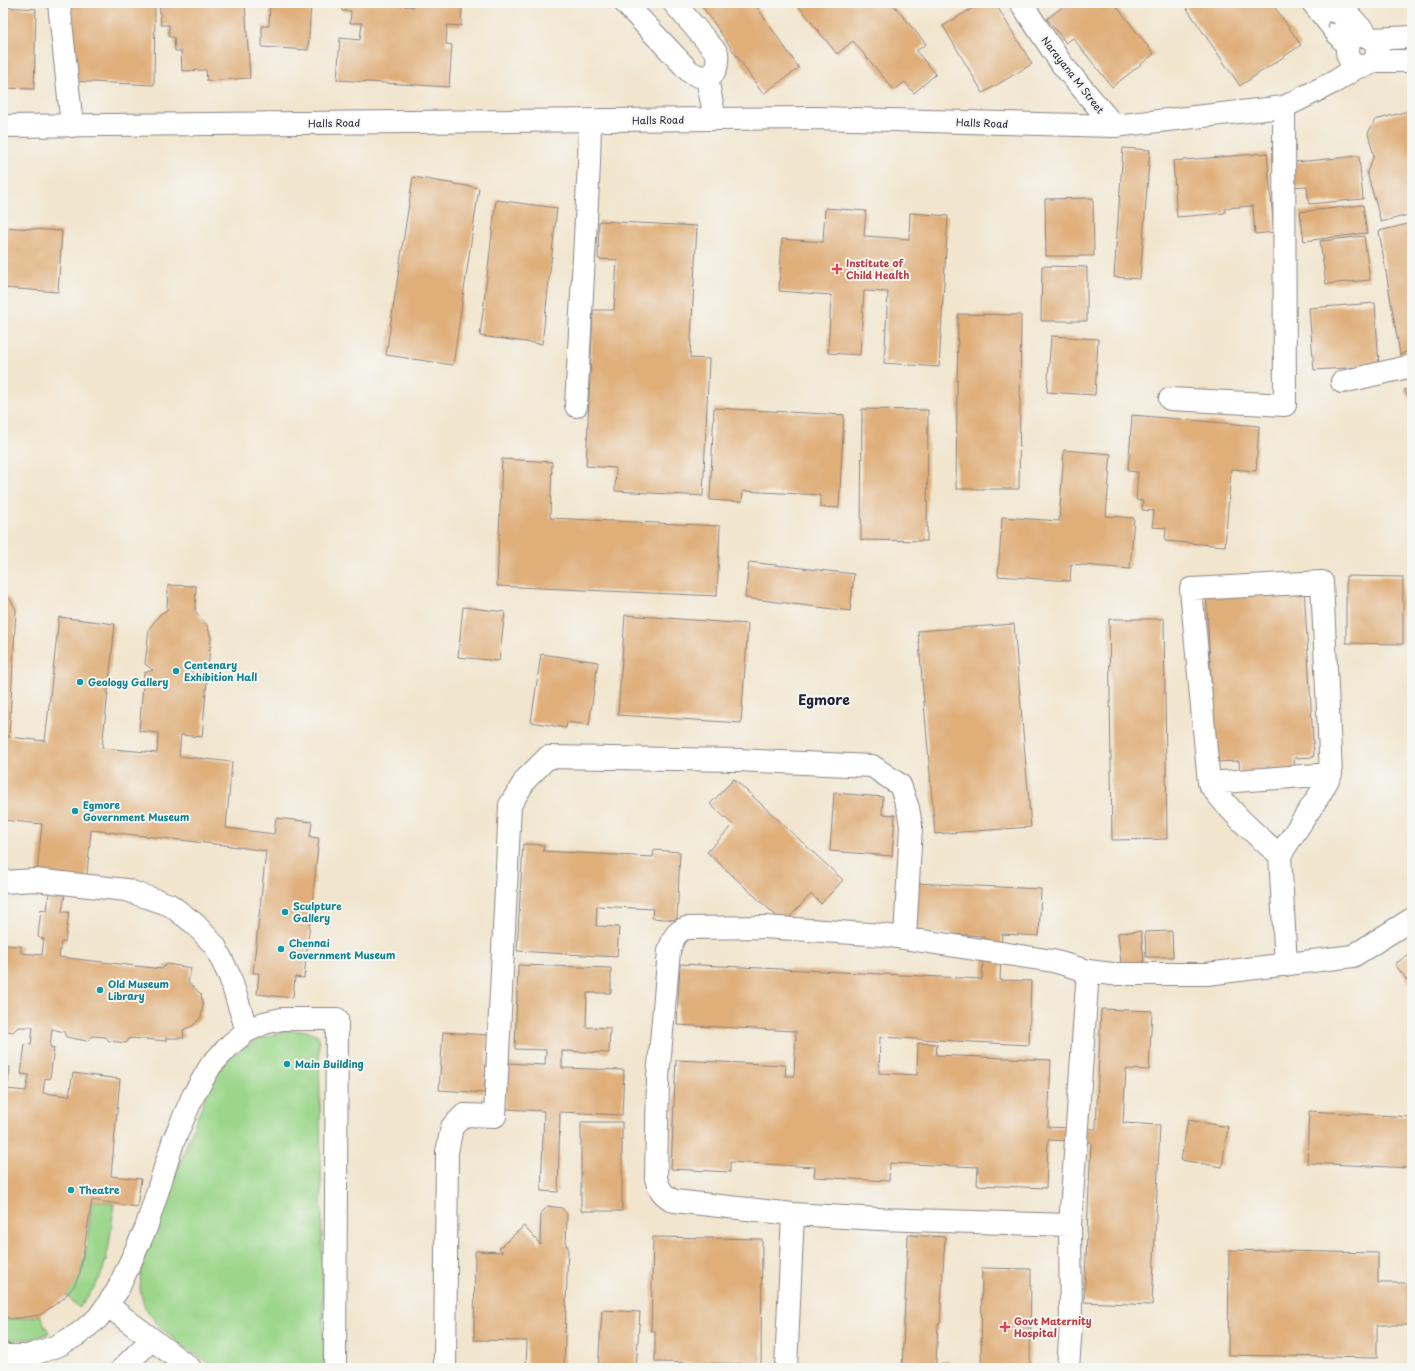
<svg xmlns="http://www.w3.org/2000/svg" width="1415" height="1371" viewBox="0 0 1415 1371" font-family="'Playpen Sans',sans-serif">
  <rect width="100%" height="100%" fill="#f6f6f2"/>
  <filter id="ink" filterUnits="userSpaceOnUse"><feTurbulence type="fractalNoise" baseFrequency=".025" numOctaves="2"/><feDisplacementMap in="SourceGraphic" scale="8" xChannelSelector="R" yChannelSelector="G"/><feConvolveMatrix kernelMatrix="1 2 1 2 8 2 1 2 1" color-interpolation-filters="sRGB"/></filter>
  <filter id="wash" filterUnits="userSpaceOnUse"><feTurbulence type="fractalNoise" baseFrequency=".012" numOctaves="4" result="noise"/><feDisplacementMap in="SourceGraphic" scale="16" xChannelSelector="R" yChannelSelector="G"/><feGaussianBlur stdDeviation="0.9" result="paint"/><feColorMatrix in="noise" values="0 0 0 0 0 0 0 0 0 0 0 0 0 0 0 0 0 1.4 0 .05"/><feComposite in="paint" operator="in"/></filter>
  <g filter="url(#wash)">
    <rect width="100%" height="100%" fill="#f1e5ce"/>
    <path fill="#9bd68a" stroke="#5e7c62" d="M287,1031H307L318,1035L319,1043L324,1368H215L177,1342L157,1324L144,1306L140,1290L141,1272L145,1255L211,1081L230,1057L255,1040Z
      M92,1200L114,1204C111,1227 110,1255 100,1277C95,1289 86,1298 79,1308L66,1295C89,1270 87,1232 92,1200Z
      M40,1315L49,1333L33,1339L3,1340V1317C16,1320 27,1318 40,1315Z"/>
    <g id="blocks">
      <path fill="#dfae79" d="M69,3L155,4L154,85L70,81Z
        M159,3H245L250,78L207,81L206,70L182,71L181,51H175L174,37H169V25H161Z
        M270,3H311L308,50L262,47V26H269Z
        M342,3H404V6L413,7L414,3H462L461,26L447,25L446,44L452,45L449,87L337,80L340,38L360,40L362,23H350L351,11H342Z
        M700,3H754L799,68L763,94Z
        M796,3H892L926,44L916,51L936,74L914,93L905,82L894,90L853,41L837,54Z
        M981,3H995L1032,64L983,93L943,26Z
        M1067,3H1114L1154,54L1112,87L1073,38L1066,43L1047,19Z
        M1132,3H1141L1136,7Z
        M1183,3H1272L1301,45L1240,86Z
        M1407,3H1412V8L1410,9Z
        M3,7L36,9L34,89L3,88Z
        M1412,110V214L1381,222L1367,172L1374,156L1368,133L1375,120Z
        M1123,148L1150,150L1140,279L1114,277Z
        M1267,153L1274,232L1255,234L1253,206L1225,208V213L1177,217L1173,161Z
        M1359,156L1363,199L1309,204L1307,186L1288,187L1286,163Z
        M413,177L479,188L453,365L386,355Z
        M1093,198L1094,256H1046L1045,199Z
        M496,200L557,208L542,344L480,336Z
        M1363,205L1367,233L1304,241L1300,212Z
        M825,208L866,211L864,236L909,239L910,213L948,216L939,367L884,363L888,292L864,291L860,355L828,353L831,295L779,291L782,239L823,242Z
        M599,221L697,226L690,358L709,359L703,496L615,491L616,468L586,466L593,310H614L617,260L598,259Z
        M1412,223V349L1400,355L1379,231Z
        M3,227L62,231L58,292L3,288Z
        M1364,236L1370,280L1326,284L1320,241Z
        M1042,266L1087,267V321H1041Z
        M1375,303L1379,366L1314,370L1309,308Z
        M958,314L1021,315L1019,489H956Z
        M1051,336L1098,339L1095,395L1047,392Z
        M1412,386V403L1404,390Z
        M714,408L844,415L839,508L820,507V495L743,491L742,502L710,500Z
        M862,409L928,410L927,541L861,540Z
        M1132,415L1259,426L1256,471L1231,469L1225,546L1165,541L1166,528L1152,527L1154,511L1142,510L1143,501L1136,500L1138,472L1128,471Z
        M1064,450L1111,454L1106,516L1134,518L1130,569L1071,564L1070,581L998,576L1002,517L1059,521Z
        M502,459L552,462L550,518L720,526L717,596L497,586Z
        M749,562L854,574L850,611L745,598Z
        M1346,576L1403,577V644L1346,643Z
        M168,585L196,586L195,611L207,625L211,638L208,668L200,674L207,681L202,737L181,735L179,756L232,762L226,828L274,834L276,818L312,822L310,837L319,838L304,978L295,977L293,998L257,994L259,973H253L266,851L224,845L91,830L85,896L65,894L62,912H69L65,942H61L59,957L162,969L167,964L191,968L188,982L201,994L203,1005L201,1017L194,1025L183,1030L184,1038H166V1041L130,1038L126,1043L109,1041L106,1037L92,1036L87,1041L66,1037L64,1032L52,1029L50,1047L54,1048L50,1079L45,1078L43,1093L69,1096L73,1073L120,1079L111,1176L141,1179L137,1207L92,1200L80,1273L74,1286L64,1298L40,1315L11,1319L3,1317V1066L10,1067L7,1089L26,1091L29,1075L21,1074L25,1044L31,1045L33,1027H18L13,1032L3,1030V945L21,946V953L42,955L44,939L38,937L41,909L47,911L49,892L35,891L42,824L3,820V594L11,600L16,610L9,737L45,741L59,617L115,624L102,748L157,753L158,733L139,731L144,673L153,670L145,664L149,629L159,615L167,610Z
        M1304,588L1314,757L1294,758L1295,772L1240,775L1239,761L1216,762L1206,594Z
        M463,607L505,612L499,661L458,657Z
        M625,615L748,624L741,723L618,715Z
        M1109,619H1164L1167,839L1112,840Z
        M1014,624L1031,827L935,834L918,631Z
        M541,654L598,662L589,725L567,722L566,728L531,722Z
        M734,779L843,880L821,904L811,894L784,923L707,852L733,825L710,804Z
        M834,793L883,797L882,814L895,815L892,856L830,851Z
        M523,844L544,845L543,851L653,857L654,850L680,852L677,920L652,918L653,909L597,906L596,926L619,927L617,957L517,951Z
        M914,883L1041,889L1039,936L1002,934L1000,980L1031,981L1029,1045L880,1037L879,1073L917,1075L918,1043L937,1044L936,1055L1051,1060L1048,1127L1096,1129L1101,1009L1152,1011L1149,1070L1126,1069L1123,1123L1160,1125L1152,1305L1084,1302L1091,1142L1048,1140L1046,1188L977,1185L978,1167L890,1163L889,1181L814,1177L815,1167L730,1162V1172L671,1169L676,1060L786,1065L785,1076H794L796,1031L677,1025L680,964L982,979L984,936L912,932Z
        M1141,931L1144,962L1121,964L1118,933Z
        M1172,931L1173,957H1146L1145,932Z
        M1412,952V987L1395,964Z
        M518,965L611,968V993H587L586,1027L610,1028L609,1053L562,1051V1068L624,1070L622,1115L560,1112L558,1192L541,1191L544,1111L505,1109L506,1063L545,1065L546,1050L515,1049Z
        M443,1032L488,1035L484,1093L439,1090Z
        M1309,1111L1412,1117V1168L1307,1163Z
        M1188,1120L1228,1127L1222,1167L1181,1160Z
        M581,1122H622V1211H581Z
        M548,1206L562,1208L567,1214L566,1246H568L564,1368H526L527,1341L474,1340L475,1251L503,1252L499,1248L524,1226L540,1244L541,1213Z
        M908,1235L945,1237L940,1324H938L936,1364H949V1368H902Z
        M653,1237L762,1239L761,1364L655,1362V1331H651Z
        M1229,1250L1378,1253V1283H1408V1325H1377V1358L1228,1355Z
        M1411,1252H1412V1273L1410,1272Z
        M982,1268L1031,1269L1030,1368H981Z
        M602,1310L640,1312L636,1368H598Z"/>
    </g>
  </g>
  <g filter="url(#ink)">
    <use href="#blocks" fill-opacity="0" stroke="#8a8484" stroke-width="1"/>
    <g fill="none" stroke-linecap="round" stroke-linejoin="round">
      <defs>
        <path id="minor" d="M59,3L72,126
          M625,3L690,72C710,83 719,74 717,53L674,3
          M1021,3L1061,63L1114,126
          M707,78L715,119
          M1342,382L1412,366
          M1170,399L1285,405L1284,107
          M576,406L589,164L590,121
          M1209,783L1331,774
          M1280,855C1253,833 1229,811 1209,783L1191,589L1322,582L1331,774L1320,794L1280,855L1286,965
          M3,882L35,880L126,890L170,905L195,924L215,946L230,977L247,1031
          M1070,1225L879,1219L793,1214L674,1201C663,1195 659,1190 656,1178L658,1077L669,951C673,939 675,932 686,928L764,927L883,935L1053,961L1088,971
          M107,1305L190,1368
          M3,1356H28L57,1346L77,1335L98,1318L117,1291L146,1228L173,1142L193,1096L211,1065L231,1044L247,1031L264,1023L282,1019H337L335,1368
          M123,1368L152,1339
          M445,1368L447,1152L452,1127L464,1115L495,1116L510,805L526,779L548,757L737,760L872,766L900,785L908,808L911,826L905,938
          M786,1368L793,1214
          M1068,1368L1071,1325L1070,1225L1088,971L1112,974H1207L1353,956L1412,919"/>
        <path id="major" d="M1313,3L1347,46
          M1338,3L1368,36
          M1347 51a15 15 0 1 1 30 0a15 15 0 1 1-30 0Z
          M1372,39L1412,37
          M1374,61H1412
          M3,126L815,118L1114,126L1284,107L1336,81L1359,66"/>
      </defs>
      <use href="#minor" stroke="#8a8484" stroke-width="24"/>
      <use href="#major" stroke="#8a8484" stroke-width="24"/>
      <use href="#minor" stroke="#fff" stroke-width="22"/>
      <use href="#major" stroke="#fff" stroke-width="22"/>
    </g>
    <defs><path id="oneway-chevron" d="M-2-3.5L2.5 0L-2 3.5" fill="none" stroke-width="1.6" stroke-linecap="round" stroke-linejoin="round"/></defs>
    <use stroke="#9c9ca7" href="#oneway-chevron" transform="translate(1330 24) rotate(-129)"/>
  </g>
  <g fill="#e0444e" stroke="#f6f6f2" stroke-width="1.5">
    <path d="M835 263h4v4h4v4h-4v4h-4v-4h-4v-4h4z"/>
    <path d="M1003 1321h4v4h4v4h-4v4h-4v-4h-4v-4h4z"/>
  </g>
  <g fill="#0f9aa8" stroke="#f6f6f2" stroke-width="1.5">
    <circle cx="176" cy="671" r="4"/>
    <circle cx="80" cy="682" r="4"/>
    <circle cx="75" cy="811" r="4"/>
    <circle cx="285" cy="912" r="4"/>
    <circle cx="281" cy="949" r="4"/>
    <circle cx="100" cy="990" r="4"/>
    <circle cx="287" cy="1064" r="4"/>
    <circle cx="71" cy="1190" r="4"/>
  </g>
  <g text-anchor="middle" stroke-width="4" stroke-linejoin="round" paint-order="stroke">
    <g font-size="10" fill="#22223b" stroke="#f6f6f2">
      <text transform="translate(1073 75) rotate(52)" y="4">Narayana M Street</text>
      <text transform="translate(658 120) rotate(-1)" y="4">Halls Road</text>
      <text transform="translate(334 123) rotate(-1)" y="4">Halls Road</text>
      <text transform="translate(982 123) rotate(2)" y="4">Halls Road</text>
    </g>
    <g font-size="10" font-weight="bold" fill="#be3a42" stroke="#f6f6f2" text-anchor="start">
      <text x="846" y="267">Institute of<tspan x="846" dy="12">Child Health</tspan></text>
      <text x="1014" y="1325">Govt Maternity<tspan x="1014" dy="12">Hospital</tspan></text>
    </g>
    <g font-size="10" font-weight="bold" fill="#0d838f" stroke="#f6f6f2" text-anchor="start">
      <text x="184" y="669">Centenary<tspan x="184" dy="12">Exhibition Hall</tspan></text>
      <text x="88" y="686">Geology Gallery</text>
      <text x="83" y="809">Egmore<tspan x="83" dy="12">Government Museum</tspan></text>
      <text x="293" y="910">Sculpture<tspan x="293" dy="12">Gallery</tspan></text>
      <text x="289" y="947">Chennai<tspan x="289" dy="12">Government Museum</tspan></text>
      <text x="108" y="988">Old Museum<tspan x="108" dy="12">Library</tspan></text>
      <text x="295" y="1068">Main Building</text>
      <text x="79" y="1194">Theatre</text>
    </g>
    <g font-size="14" font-weight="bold" fill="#22223b" stroke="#f6f6f2">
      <text x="824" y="705">Egmore</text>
    </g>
  </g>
  <rect width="1415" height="1371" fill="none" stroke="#f6f6f2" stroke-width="16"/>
</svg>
